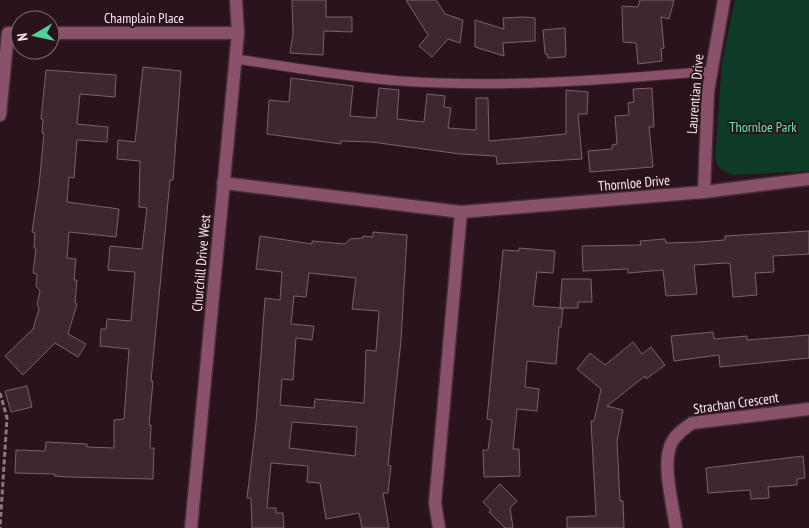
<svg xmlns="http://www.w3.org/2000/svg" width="809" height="528" viewBox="0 0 809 528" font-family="'PT Sans Narrow',sans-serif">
  <rect width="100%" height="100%" fill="#2b131e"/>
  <path fill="#0e3b28" d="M735,0H809V171L733,175L721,170L715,160L722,62Z"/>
  <path fill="#3f2631" stroke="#7d606c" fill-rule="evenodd" d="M292,0H326V17H352V32L324,31L323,55L290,53L293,34Z
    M406,0H436L445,14L463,20L460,43L448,39L432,57L419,46L428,35Z
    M640,0H674L669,19L661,17L664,48L661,49L662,61L638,64L636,43L623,42L622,6L638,7Z
    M523,17L535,18V41L503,43L504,56L475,47V20L504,29L503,18Z
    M565,28L566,53L565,57L548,58L547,54H545L543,30Z
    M143,67L181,71L173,180H170L151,381H153L149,425H151L150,448H154L153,479L68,477L54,476L55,474L15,473L16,450L45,451L46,442L87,444V447L114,448V420L124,419L129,349L100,346L101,329H106L107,319L131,321L135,272L108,270L110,246L142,249L147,208L139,207L140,161L117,159L118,140L135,142Z
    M46,70L116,75L115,97L80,94L77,124L108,127L107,142L77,140L74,178L69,177L67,202L119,209L116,237L69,232L67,258L76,259L74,280H77L75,303L77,304L68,334L86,344L78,357L55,343L23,375L5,356L33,329L39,309L37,304L40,291L36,286L37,274L33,273L36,248H34L35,233L32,232L39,186L44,133H42L43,119H41Z
    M291,78L353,86L350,116L376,118L379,88L399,90L397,119L424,122L427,94L445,96L444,107L451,108L448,128L476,130V98H488L489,141L566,134V90L588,92L587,114H578L582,159L497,164L496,156L460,154L372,142L341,141V144L267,134L269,100L289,102Z
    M652,88L654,127H649L653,167L590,172L588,151L612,149V145L617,144L615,116L629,115L628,103L634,102L633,89Z
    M809,231V254L773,256L774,272L755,273L757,295L733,297L730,264L727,263L694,265L697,294L666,296L663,270L628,273V269L583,271L582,246L641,245L640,241L665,239L666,243L699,242L725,240V236Z
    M373,232L407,235L401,340L388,465L391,466L388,493H383L389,528H362L359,513L326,519L320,483L307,482L308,466L271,463L267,508H276V513H283L284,528H252L251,498H247L256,423L265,298L280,300L282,272L256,269L260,236L312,244V241L345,244L350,239L363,238V236L373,237ZM309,273L356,278L352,309L379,311L376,351L366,350L364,403L315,399L314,408L280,405L282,379L293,380L296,338L312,340L314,326L291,324L294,296L306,297ZM292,422L357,427L355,456L289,448Z
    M519,248L555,251L553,273L537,272L533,306L563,308L561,327H559L556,364L527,361L525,387L539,389L537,411L517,409L513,449H519L520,476L484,477L483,450H488L492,420L487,419L503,250L519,251Z
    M562,279H591L592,302H578V308H560Z
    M713,332L714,339L747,336V340L809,335V358L720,367L719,355L674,361L671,336Z
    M633,342L642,354L651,347L665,365L646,379L645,376L607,406L623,410L617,441L620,501H623L624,528H567V517L596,516L591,421H594L601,389L577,369L590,353L605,365Z
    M27,386L32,407L11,412L5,391Z
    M803,456L805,478L797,479V485L768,487L769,498L751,499L750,490L708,493L706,468Z
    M500,484L517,501L510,508L513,528H505L489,512L491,510L483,502Z"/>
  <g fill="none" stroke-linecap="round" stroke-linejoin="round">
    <defs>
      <path id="lane" d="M236,59C291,67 346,77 401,81C504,88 608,80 711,71"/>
      <path id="street" d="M50,33H238
        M0,115L8,33H20
        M223,183L461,212L704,192L809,179
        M704,192L708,91L724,0
        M191,528L238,33L236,0
        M439,528L435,503L461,212
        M676,528C673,506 661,461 672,442C677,433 684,429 692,423L809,409"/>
    </defs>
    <use href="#lane" stroke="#442d37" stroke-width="11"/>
    <use href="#street" stroke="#442d37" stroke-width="15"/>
    <path stroke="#8c7680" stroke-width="3" stroke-dasharray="5 2.5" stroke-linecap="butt" d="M0,393L7,418L0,528"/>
    <use href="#lane" stroke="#89526a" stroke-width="9"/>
    <use href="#street" stroke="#89526a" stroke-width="12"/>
  </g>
  <g text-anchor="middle" stroke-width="4" stroke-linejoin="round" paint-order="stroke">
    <g font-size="14" fill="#fceaf1" stroke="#2b131e">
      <text x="144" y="23">Champlain Place</text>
      <text transform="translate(695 94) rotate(-85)" y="5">Laurentian Drive</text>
      <text transform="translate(634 183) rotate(-5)" y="5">Thornloe Drive</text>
      <text transform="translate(201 263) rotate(-85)" y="5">Churchill Drive West</text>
      <text transform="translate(736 403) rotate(-8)" y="5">Strachan Crescent</text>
    </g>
    <g font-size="14" fill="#61eaae" stroke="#2b131e">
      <text x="763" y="132">Thornloe Park</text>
    </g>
  </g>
  <g transform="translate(35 35) rotate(261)"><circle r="24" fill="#2b131e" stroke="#7f6972"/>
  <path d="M0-4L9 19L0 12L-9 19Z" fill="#4dd39a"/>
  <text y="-8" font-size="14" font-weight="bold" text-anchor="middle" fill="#fceaf1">N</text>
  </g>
</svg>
